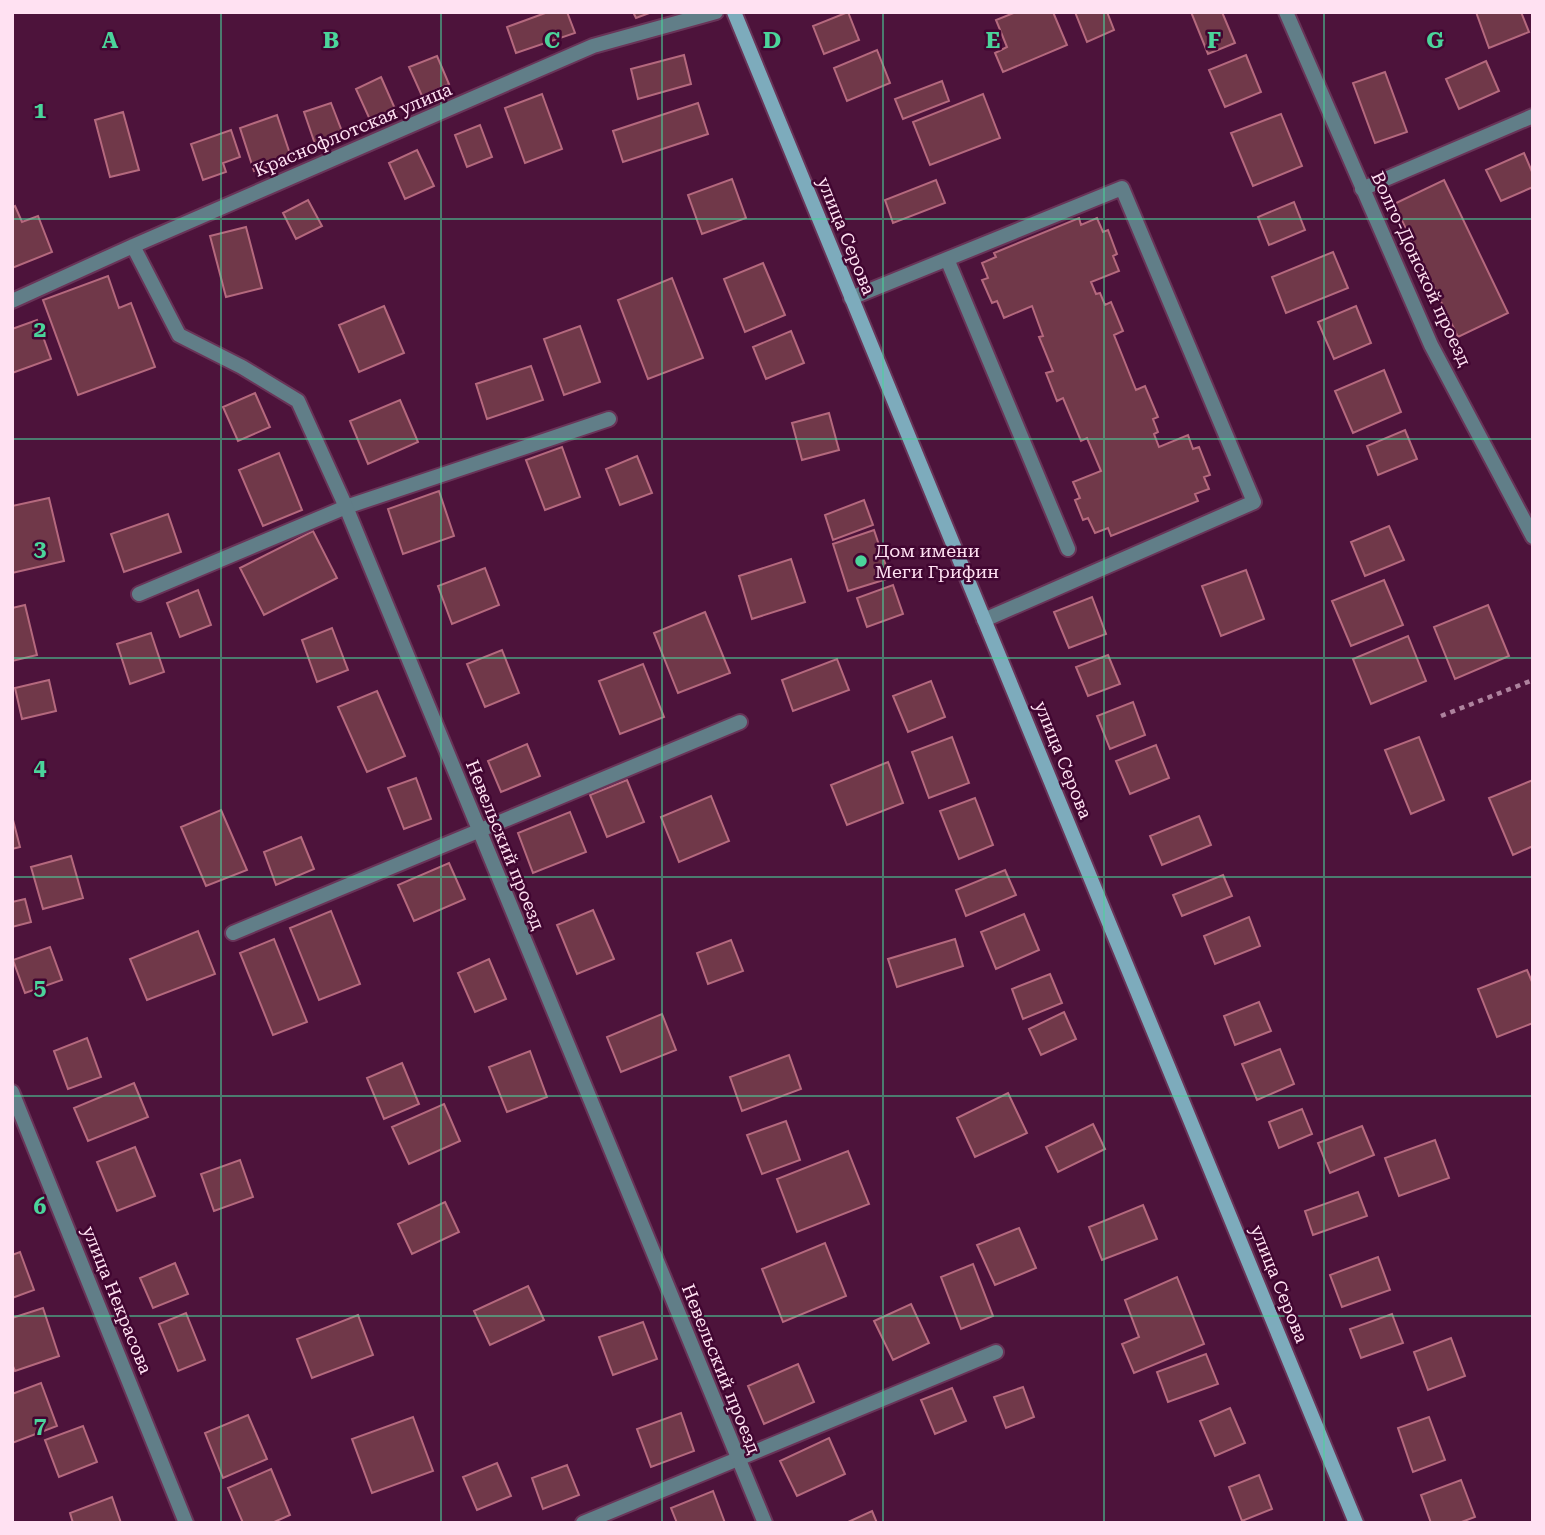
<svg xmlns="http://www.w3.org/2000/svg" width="1545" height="1535" viewBox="0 0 1545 1535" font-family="'Roboto Serif',serif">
  <rect width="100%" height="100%" fill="#4d133b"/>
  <path fill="#703849" stroke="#b5697e" stroke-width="2" d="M548,12H567L575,33L516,53L507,27Z
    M633,12H652L636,18Z
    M848,12L859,40L824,54L813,26Z
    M1016,12H1053L1067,45L1003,72L995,53L1007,47L996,20Z
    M1075,12H1107L1114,30L1087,42Z
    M1191,12H1222L1235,43L1208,54Z
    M1476,12H1521L1529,32L1489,48Z
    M877,50L890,83L847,101L834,68Z
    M684,55L691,84L638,99L631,69Z
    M1246,55L1261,92L1225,107L1209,70Z
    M437,56L449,84L422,96L409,67Z
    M1486,61L1499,91L1459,109L1446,79Z
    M1385,72L1407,132L1375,143L1353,83Z
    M381,77L396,111L371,122L356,89Z
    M942,81L949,101L903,119L895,99Z
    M542,94L562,149L525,163L505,108Z
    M983,94L1000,138L930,165L913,122Z
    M331,103L343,134L315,144L304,112Z
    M698,103L708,134L623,162L613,131Z
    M123,112L139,170L110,177L95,120Z
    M1281,114L1302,166L1253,186L1231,133Z
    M277,115L292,160L254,171L240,128Z
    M480,125L492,157L467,167L455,135Z
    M231,130L240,157L223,163L226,172L203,180L191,144Z
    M417,150L434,186L405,199L389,163Z
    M1524,153L1533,174V187L1501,201L1486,170Z
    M732,179L746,218L702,234L688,195Z
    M936,180L945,203L893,223L885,200Z
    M1444,180L1508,313L1458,337L1394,204Z
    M308,200L322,226L296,239L283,213Z
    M1294,202L1305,230L1269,245L1258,217Z
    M15,206L22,222L38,216L52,252L12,268V208Z
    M1079,218L1081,225L1097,218L1103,232L1108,230L1117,254L1113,256L1119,271L1091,282L1096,294L1100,293L1105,305L1111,302L1123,331L1114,335L1136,390L1145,386L1158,417L1153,419L1158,432L1154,434L1159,447L1188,435L1193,449L1199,447L1210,475L1204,477L1209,489L1195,494L1198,501L1111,536L1108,528L1095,533L1088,518L1083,520L1075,500L1080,498L1073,482L1101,471L1087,438L1081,441L1063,398L1057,401L1046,373L1053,371L1039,337L1043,336L1032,306L1004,318L997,301L992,303L982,280L988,278L982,263L996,257L994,253Z
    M246,227L262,288L226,297L210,236Z
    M1333,252L1348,288L1286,313L1272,277Z
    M763,263L785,315L745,332L724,279Z
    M108,276L119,308L131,303L155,367L78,395L43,300Z
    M672,278L703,358L648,379L618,300Z
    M384,306L404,353L359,372L339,325Z
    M1356,306L1371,343L1334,359L1318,322Z
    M37,320L51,359L12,373V329Z
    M580,326L600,382L564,395L544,339Z
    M791,331L804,363L766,379L753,347Z
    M531,366L543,400L487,419L476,384Z
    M1384,370L1401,412L1353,433L1335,391Z
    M255,393L270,427L238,441L223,407Z
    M400,400L418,442L368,464L350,421Z
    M829,413L839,450L802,460L792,423Z
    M1405,430L1417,459L1378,475L1367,446Z
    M562,447L580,497L545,510L526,460Z
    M279,453L302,510L263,526L239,470Z
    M637,456L652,493L620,505L606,469Z
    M439,491L454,536L403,554L388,509Z
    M49,498L64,561L12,573V506Z
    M864,500L873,525L833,540L825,515Z
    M168,514L181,552L124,572L111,534Z
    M1389,526L1404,560L1365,576L1351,542Z
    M874,530L890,578L848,591L833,544Z
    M313,531L337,578L264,615L240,568Z
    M791,559L805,602L752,619L739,576Z
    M485,568L499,605L452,624L438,586Z
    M1246,570L1264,619L1221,636L1202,586Z
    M1384,580L1403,625L1351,646L1332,601Z
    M893,585L903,614L867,627L857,598Z
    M198,590L211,625L180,637L167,603Z
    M1092,597L1106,634L1069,648L1054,612Z
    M25,605L37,655L12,661V608Z
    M1488,605L1509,656L1455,679L1434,627Z
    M705,612L730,673L678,693L654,633Z
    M332,628L348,670L317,682L302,640Z
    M151,633L164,672L130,684L117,644Z
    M1408,636L1426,681L1371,704L1353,659Z
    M502,650L519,693L485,707L467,664Z
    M1108,655L1120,684L1088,696L1076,667Z
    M837,659L849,690L793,711L782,680Z
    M643,664L664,717L620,734L599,681Z
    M49,680L56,711L22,719L15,688Z
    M931,681L945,717L908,732L893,696Z
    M377,691L405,756L367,772L338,707Z
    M1133,702L1145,735L1110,749L1097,716Z
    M952,737L969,783L929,798L912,752Z
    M1419,737L1444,800L1411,814L1385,750Z
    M527,744L540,776L501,792L488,761Z
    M1156,745L1169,778L1130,794L1116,761Z
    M888,762L903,803L847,825L831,785Z
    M416,778L431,819L404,829L388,788Z
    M627,780L644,822L607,837L590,795Z
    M1533,780V846L1513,855L1489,798Z
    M711,796L729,841L679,862L661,817Z
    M975,798L993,845L959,859L940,811Z
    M221,810L247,870L206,886L181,827Z
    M570,812L586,852L533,873L518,833Z
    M12,816L20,847L12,849Z
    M1199,816L1211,845L1162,865L1150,836Z
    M301,837L314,869L276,885L264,852Z
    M71,856L83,898L43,909L31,867Z
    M449,863L465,899L414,921L398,885Z
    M1005,870L1016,895L966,916L956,890Z
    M1223,875L1232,896L1182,916L1173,895Z
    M25,899L31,922L12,927V902Z
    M593,910L614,959L577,974L557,925Z
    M331,911L360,984L319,1000L290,928Z
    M1024,914L1039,950L996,969L981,932Z
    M1249,917L1260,946L1215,964L1204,936Z
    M198,931L215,974L147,1000L130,959Z
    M274,939L307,1022L273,1035L240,953Z
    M955,939L963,966L897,987L888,959Z
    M731,940L743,971L708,984L697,953Z
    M50,947L62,980L25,993L13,960Z
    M489,959L506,999L475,1012L458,973Z
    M1527,970L1533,984V1023L1497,1037L1478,989Z
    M1050,974L1062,1003L1023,1019L1012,989Z
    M1259,1002L1271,1031L1235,1045L1224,1016Z
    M1064,1012L1076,1039L1041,1055L1029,1029Z
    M662,1014L676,1050L621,1072L607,1037Z
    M87,1038L101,1077L68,1089L54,1051Z
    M1280,1049L1294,1084L1257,1100L1242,1064Z
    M530,1051L547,1097L507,1112L489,1067Z
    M789,1055L801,1089L742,1111L730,1077Z
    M402,1063L419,1104L384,1119L367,1078Z
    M134,1083L148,1117L88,1141L74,1108Z
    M1008,1093L1027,1133L975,1157L957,1118Z
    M444,1104L460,1141L409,1164L392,1127Z
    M1302,1109L1312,1134L1279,1148L1269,1122Z
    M786,1121L800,1160L762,1174L747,1135Z
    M1093,1124L1105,1149L1058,1172L1046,1147Z
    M1362,1126L1374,1155L1330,1173L1318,1143Z
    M1435,1140L1449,1178L1399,1196L1385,1158Z
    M135,1147L155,1196L117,1211L97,1162Z
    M848,1151L869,1204L797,1232L777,1179Z
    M240,1160L253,1197L214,1211L201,1174Z
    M1358,1192L1367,1216L1313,1235L1305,1211Z
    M445,1202L459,1232L412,1254L398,1224Z
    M1143,1205L1157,1239L1102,1260L1089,1227Z
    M1019,1228L1036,1268L995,1285L977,1245Z
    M825,1243L846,1296L783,1322L762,1269Z
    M20,1252L34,1290L12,1298V1255Z
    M1378,1257L1390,1290L1342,1307L1330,1275Z
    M175,1263L188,1294L153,1308L140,1278Z
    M973,1264L993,1316L961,1329L941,1277Z
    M1177,1277L1204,1344L1134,1373L1122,1344L1139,1337L1125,1300Z
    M528,1286L544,1320L490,1345L474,1311Z
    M911,1304L929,1343L893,1360L874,1321Z
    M43,1308L59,1356L15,1371L12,1364V1318Z
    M186,1313L205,1360L178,1371L159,1324Z
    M1392,1314L1403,1343L1361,1358L1350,1329Z
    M358,1315L373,1355L312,1378L297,1339Z
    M643,1322L657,1359L613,1375L599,1337Z
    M1451,1338L1465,1376L1428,1390L1414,1352Z
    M1206,1354L1218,1384L1168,1402L1157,1372Z
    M798,1364L814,1402L764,1424L748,1386Z
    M41,1383L57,1426L12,1443V1394Z
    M1023,1387L1034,1417L1006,1428L994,1397Z
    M952,1388L966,1421L935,1434L921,1400Z
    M1230,1408L1245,1443L1215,1456L1200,1421Z
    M681,1413L694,1451L651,1467L637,1429Z
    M248,1415L267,1459L223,1478L205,1433Z
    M413,1417L433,1471L372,1493L352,1439Z
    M1429,1417L1445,1460L1413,1472L1398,1428Z
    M83,1426L97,1462L59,1477L45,1440Z
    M829,1438L845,1474L797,1496L780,1461Z
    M497,1463L511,1496L477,1510L463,1477Z
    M567,1465L579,1495L543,1509L532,1478Z
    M271,1469L290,1515L272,1523H243L228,1488Z
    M1259,1475L1272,1509L1242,1521L1229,1487Z
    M1461,1480L1475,1517L1459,1523H1431L1421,1495Z
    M713,1491L725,1523H677L671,1508Z
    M112,1497L121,1523H73L70,1513Z
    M872,1511L877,1523H846Z"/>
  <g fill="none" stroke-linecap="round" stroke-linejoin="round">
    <defs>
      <path id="lane" d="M1362,189L1533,116
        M947,259L1068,549
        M851,298L1122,188L1254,502L984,620
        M139,594L346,507L609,419
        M233,933L740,722
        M583,1523L996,1352"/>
      <path id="street" d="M1286,12L1431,345L1533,537
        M133,246L179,335L242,367L298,401L346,507L765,1523
        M12,301L133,246L593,46L716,12
        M12,1092L186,1523"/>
      <path id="secondary" d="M734,12L1356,1523"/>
    </defs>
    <use href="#lane" stroke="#693458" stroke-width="18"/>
    <use href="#street" stroke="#693458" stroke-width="18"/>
    <use href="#secondary" stroke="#693458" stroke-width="18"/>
    <path stroke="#ae839e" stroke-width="4.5" stroke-dasharray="5 5" stroke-linecap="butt" d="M1441,716L1533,680"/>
    <use href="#lane" stroke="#617e88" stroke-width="14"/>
    <use href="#street" stroke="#617e88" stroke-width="14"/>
    <use href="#secondary" stroke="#7dabbc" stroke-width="14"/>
  </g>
  <path fill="none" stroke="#4bd49b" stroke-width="2" stroke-opacity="0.55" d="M221,12V1523M441,12V1523M662,12V1523M883,12V1523M1104,12V1523M1324,12V1523M12,219H1533M12,439H1533M12,658H1533M12,877H1533M12,1096H1533M12,1316H1533"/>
  <circle fill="#4bd49b" stroke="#410631" stroke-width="2.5" cx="861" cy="561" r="7"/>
  <g text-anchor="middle" stroke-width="5" stroke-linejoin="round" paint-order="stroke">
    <g font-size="18" fill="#ffe1f2" stroke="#410631">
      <text transform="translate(353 130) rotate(-23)" y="6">Краснофлотская улица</text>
      <text transform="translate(846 236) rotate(68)" y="6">улица Серова</text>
      <text transform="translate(1421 269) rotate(65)" y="6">Волго-Донской проезд</text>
      <text transform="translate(1063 760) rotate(68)" y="6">улица Серова</text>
      <text transform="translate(505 845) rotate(68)" y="6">Невельский проезд</text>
      <text transform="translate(1279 1284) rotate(68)" y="6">улица Серова</text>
      <text transform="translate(117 1300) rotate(68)" y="6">улица Некрасова</text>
      <text transform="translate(721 1369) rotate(68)" y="6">Невельский проезд</text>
    </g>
    <g font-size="18" fill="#ffe1f2" stroke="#410631" text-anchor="start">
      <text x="875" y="557">Дом имени<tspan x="875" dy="21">Меги Грифин</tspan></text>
    </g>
  </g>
  <g font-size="23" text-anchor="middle" font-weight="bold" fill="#4bd49b" stroke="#410631" stroke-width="5" stroke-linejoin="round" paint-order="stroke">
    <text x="110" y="48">A</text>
    <text x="331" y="48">B</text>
    <text x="552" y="48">C</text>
    <text x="772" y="48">D</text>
    <text x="993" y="48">E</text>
    <text x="1214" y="48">F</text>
    <text x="1435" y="48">G</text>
    <text x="40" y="118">1</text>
    <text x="40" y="337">2</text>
    <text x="40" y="556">3</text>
    <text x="40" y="775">4</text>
    <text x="40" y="995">5</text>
    <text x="40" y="1214">6</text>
    <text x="40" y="1433">7</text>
  </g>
  <rect width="1545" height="1535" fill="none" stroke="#ffe1f2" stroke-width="28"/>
</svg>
